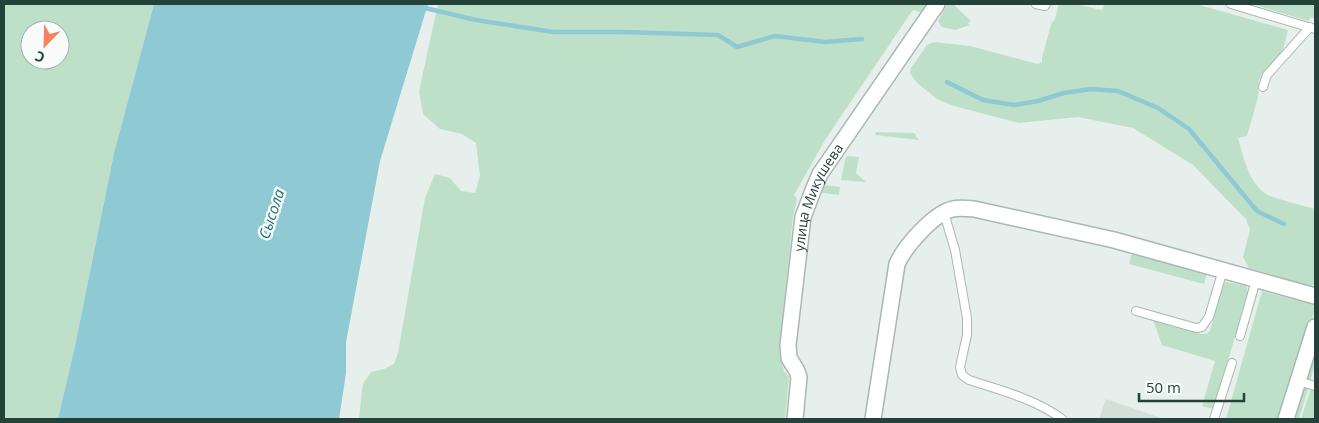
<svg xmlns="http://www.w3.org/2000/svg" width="1319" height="423" viewBox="0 0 1319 423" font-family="'Open Sans',sans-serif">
  <rect width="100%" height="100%" fill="#e6efeb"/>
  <path fill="#d4dfda" d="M1106,399L1164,419H1099Z"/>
  <path fill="#bfe0c8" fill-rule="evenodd" d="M4,4H154L114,153L75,346L58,419H4ZM30,30H60V60H30Z
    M438,4H930L922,13L915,10L912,11L825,140L794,195L797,199L793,217L779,351L784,371L789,377L785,419H359L362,389L364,382L371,372L384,369L394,364L398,353L425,198L435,174L450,178L461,191L475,193L480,176L476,143L462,134L440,129L423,114L419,91Z
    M953,4L971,21L968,23L969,25L956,30L942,27L938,21L947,5Z
    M1059,4H1076L1101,10L1103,9L1104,4H1196L1288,30L1281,57L1265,71L1259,80L1258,97L1247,136L1238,138C1243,156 1249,183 1266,194C1275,199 1304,206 1315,209V284L1311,286L1249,268L1243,257L1250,230L1246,219L1193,165L1133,128L1078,117L1019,123L954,106L937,99L917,83L910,73L911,68L927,45L934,42L970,46L1038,64L1042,62V58L1051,24L1055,19Z
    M1252,4H1315V19L1311,17L1308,21Z
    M876,132L914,133L919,140L875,135Z
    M846,156L859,157L856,173L866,182L841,180Z
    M823,185L840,187L839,195L816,192Z
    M1132,252L1207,273L1204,284L1129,264Z
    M1226,282L1246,286L1248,292L1214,409L1202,406L1215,361L1162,345L1153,320L1201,334H1206L1210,331L1223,284Z
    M1262,291L1314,305V312L1280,419H1226Z
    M1315,336V365L1310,382L1303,379Z
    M1300,385L1309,386L1299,419H1289Z
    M1315,387V419H1301L1311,388Z"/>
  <path fill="#8ec9d4" d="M154,4H428L380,161L346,342V373L339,419H58L75,346L114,153Z"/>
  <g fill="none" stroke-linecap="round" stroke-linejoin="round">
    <path stroke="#8ec9d4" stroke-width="4.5" d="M421,7L476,20L554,32H623L718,35L737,47L775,36L825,42L862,39
      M947,82L983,100L1014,105L1038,101L1064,93L1091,89L1118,91L1158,108L1189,129L1257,211L1284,224"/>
    <defs>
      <path id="service" d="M1036,4L1045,6L1046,4
        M1231,4L1315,29
        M1263,87L1267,75L1310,27
        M944,213L955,250L967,318V335L960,367L962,375L969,380C1000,390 1035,399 1062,419
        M1136,311L1196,328L1202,327L1209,317L1223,270
        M1240,336L1256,280
        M1298,381L1315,386
        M1214,419L1232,363"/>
      <g id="minor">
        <path id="s1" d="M795,419L799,377L797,371L789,358L788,345L803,217L814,188L820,174L937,4"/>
        <path d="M873,419L897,264C905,246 934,213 953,209C960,207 967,209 974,209L1114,240L1315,296"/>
        <path d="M1286,419L1315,327"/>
      </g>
    </defs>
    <use href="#service" stroke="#a8b8b2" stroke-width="10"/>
    <use href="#minor" stroke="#a8b8b2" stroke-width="18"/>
    <use href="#service" stroke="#fff" stroke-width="8"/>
    <use href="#minor" stroke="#fff" stroke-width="15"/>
  </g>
  <g text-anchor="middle" stroke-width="5" stroke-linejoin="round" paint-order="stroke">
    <g font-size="14" fill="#24423a" stroke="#f7fbf9">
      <text dy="5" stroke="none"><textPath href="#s1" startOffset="229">улица Микушева</textPath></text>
    </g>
    <g font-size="15" font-style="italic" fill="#1c6f80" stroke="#f7fbf9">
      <text transform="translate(272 214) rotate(-72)" y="5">Сысола</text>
    </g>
  </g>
  <rect width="1319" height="423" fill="none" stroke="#24423a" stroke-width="10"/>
  <g transform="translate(45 45) rotate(203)"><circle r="24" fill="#f7fbf9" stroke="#a3b1ad"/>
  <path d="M0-4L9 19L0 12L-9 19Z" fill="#f4845f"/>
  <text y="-8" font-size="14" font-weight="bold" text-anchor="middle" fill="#24423a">С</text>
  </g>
  <path d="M1139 393v8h105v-8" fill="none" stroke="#24423a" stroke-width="2.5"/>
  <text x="1146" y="393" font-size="15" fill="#24423a" stroke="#f7fbf9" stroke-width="4" paint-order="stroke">50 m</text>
</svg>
